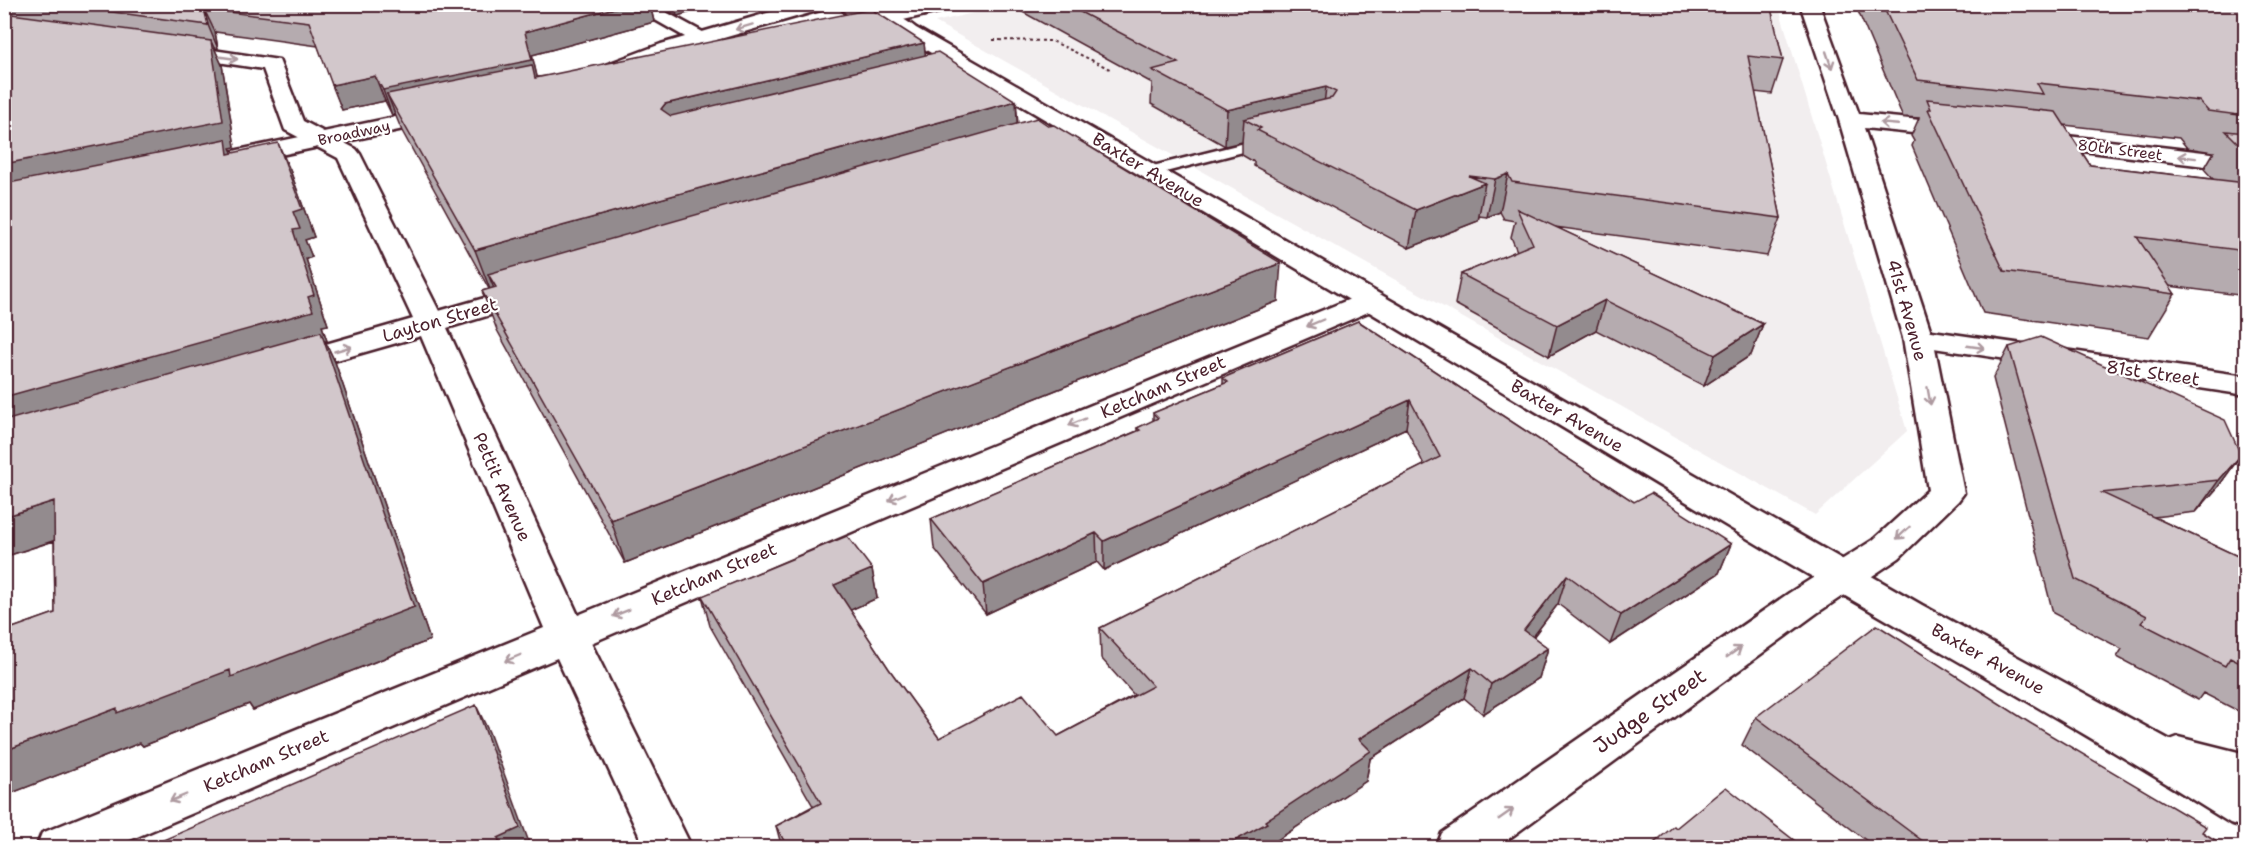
<svg xmlns="http://www.w3.org/2000/svg" width="2250" height="852" viewBox="0 0 2250 852" font-family="'Shantell Sans',sans-serif">
  <rect width="100%" height="100%" fill="#fff"/>
  <filter id="ink" filterUnits="userSpaceOnUse"><feTurbulence type="fractalNoise" baseFrequency=".0167" numOctaves="2"/><feDisplacementMap in="SourceGraphic" scale="12" xChannelSelector="R" yChannelSelector="G"/><feConvolveMatrix kernelMatrix="1 2 1 2 8 2 1 2 1" color-interpolation-filters="sRGB"/></filter>
  <g filter="url(#ink)">
    <path fill="#f2eeef" d="M1012,4L1778,5L1907,431L1815,515L935,22Z"/>
    <g fill="none" stroke-linecap="round" stroke-linejoin="round">
      <defs>
        <path id="service" d="M1269,137L1274,138L1276,141L1274,144L1150,176L1142,171L1145,168Z"/>
        <path id="minor" d="M627,4H651L736,50L739,54L736,58H722Z
          M1800,4H1819L1859,114L1961,124L1969,126L1973,131L1969,136L1961,138L1864,128L1933,338L1964,493L1958,501L1899,558L1817,613L1496,848H1436L1442,833L1789,593L1873,540L1928,490L1903,338L1839,120Z
          M173,44L279,60L303,121L356,149L360,154L439,311L530,285L540,288L544,294L540,300L447,328L578,615L1360,295L1370,292L1380,295L1384,301L1380,307L591,643L692,848H645L557,658L111,848H36L42,833L544,628L421,336L288,374L277,372L273,365L277,358L413,319L338,158L285,130L263,69L166,54L163,50L166,46Z
          M2033,132L2246,157V171L2025,144L2021,139L2025,134Z"/>
        <path id="tertiary" d="M798,4H829L827,8L675,52L619,73H605L602,69L605,65L661,44Z
          M837,4C867,4 893,9 916,28L1922,605L2170,740L2178,737L2246,754V828L2230,823C2083,730 1931,647 1782,559C1489,384 1197,207 902,36L885,22L846,13Z
          M1918,329L2246,376V395L1907,344L1903,338L1907,332Z"/>
        <path id="secondary" d="M921,4H958L956,8L842,34L832,28L835,24Z
          M443,107L451,109L454,114L451,119L238,164L230,162L226,157L230,152L238,150Z"/>
      </defs>
      <use href="#service" stroke="#4a1f2b" stroke-width="5"/>
      <use href="#minor" stroke="#4a1f2b" stroke-width="5"/>
      <use href="#tertiary" stroke="#4a1f2b" stroke-width="5"/>
      <use href="#secondary" stroke="#4a1f2b" stroke-width="5"/>
      <path stroke="#4a1f2b" stroke-width="2" stroke-dasharray="3 3" stroke-linecap="butt" d="M993,40L1052,41L1112,70"/>
      <use href="#service" fill="#fff" fill-rule="evenodd"/>
      <use href="#minor" fill="#fff" fill-rule="evenodd"/>
      <use href="#tertiary" fill="#fff" fill-rule="evenodd"/>
      <use href="#secondary" fill="#fff" fill-rule="evenodd"/>
    </g>
    <path fill="#b5abaf" stroke="#4a1f2b" stroke-width="1.5" fill-rule="evenodd" d="M4,4H650L654,22L532,55L537,77L924,43L925,55L1016,101L1018,124L1278,301L625,563L497,330L482,291L489,289L402,131L395,114L392,115L385,101L342,110L318,46L215,32L218,49L214,48L222,65L235,147L230,148L232,153L290,170L314,237L305,240L312,257L306,259L328,325L322,326L327,341H325L335,362L430,640L253,710L249,704L143,746L140,743L4,796V631L55,613L54,541L4,557Z
      M657,4H719L677,16Z
      M1016,4H1770L1783,60L1772,94L1755,92L1781,218L1767,256L1555,227L1763,324L1751,355L1704,386L1596,330L1549,356L1455,304L1461,274L1517,251L1511,237L1515,221L1504,219L1500,212L1487,217L1479,216L1478,221L1409,248L1254,166V162L1242,155V142L1225,146L1151,104L1152,83L1017,9Z
      M1855,4H2246V296L2169,286L2175,294L2149,337L1983,313L1912,146L1914,141L1911,136L1919,118L1903,117ZM2064,125L2179,138L2187,148L2214,152L2204,169L2213,179L2090,165Z
      M1358,321L1634,502L1731,544L1719,573L1610,644L1558,604L1533,637L1548,648L1539,678L1483,714L1464,698L1370,759L1366,781L1265,848H782L776,826L813,806L710,626L702,596L872,569L877,598L850,610L889,669L939,738L1058,736L1134,695L1101,658L1100,628L1424,465L1406,428L1104,570L1097,562L986,614L934,548L931,519L1137,431V428L1153,421V413L1223,384V378Z
      M2009,347L2241,455L2218,487L2196,512L2154,517L2246,560V715L2203,693L2198,700L2117,657L2122,649L2053,613L1993,378Z
      M1756,717L2202,832L2228,848H1876L1742,745Z"/>
    <path fill="#938b8e" stroke="#4a1f2b" stroke-width="1.5" d="M629,4H650L654,22L532,55L539,85L387,94L395,114L392,115L383,90L525,32Z
      M675,4H719L677,16Z
      M204,9L215,32L218,49L208,25Z
      M211,41L222,65L235,147L230,148L239,166L4,195V164Z
      M924,43L928,78L670,147L661,109L665,104Z
      M375,76L385,101L342,110L332,85Z
      M1326,87L1322,122L1244,119L1242,142L1225,146L1227,110Z
      M1016,101L1018,139L496,287L488,274L495,291L491,292L475,250Z
      M278,143L290,170L314,237L305,240L312,257L306,259L328,325L322,326L327,341H325L335,362L430,640L253,710L249,704L143,746L140,743L4,796V751L117,708L414,607L4,435V397L308,297L293,230V212Z
      M1508,174L1500,212L1487,217L1495,179Z
      M1485,183L1478,221L1409,248L1416,210Z
      M1281,263L1278,301L625,563L611,520Z
      M1605,300L1596,330L1549,356L1557,325Z
      M1763,324L1751,355L1704,386L1715,355Z
      M1410,400L1406,428L1104,570V541Z
      M2241,455L2218,487L2196,512L2219,480Z
      M54,501L77,533L4,557V517Z
      M1096,533L1097,562L986,614L983,584Z
      M1731,544L1719,573L1610,644L1621,615Z
      M872,569L877,598L840,615L834,585Z
      M1567,575L1558,604L1516,659L1524,630Z
      M1548,648L1539,678L1483,714L1491,684Z
      M1472,668L1464,698L1370,759L1366,781L1265,848H1222L1265,821L1359,739Z
      M476,705L489,732L531,848H501L498,838Z"/>
    <path fill="#d2c7cb" stroke="#4a1f2b" stroke-width="1.5" d="M54,4H629L525,32L532,60L383,90L375,76L332,85L309,22L204,9L208,25Z
      M1065,4H1770L1783,60L1748,56L1781,218L1512,182L1508,174L1495,179L1469,176L1485,183L1416,210L1257,130L1261,128L1244,119L1332,98L1336,92L1326,87L1227,110L1152,70L1178,63Z
      M1882,4H2246V116L2208,111L2199,101L2037,83L2043,94L1918,80Z
      M871,9L924,43L665,104L661,109L671,116L938,52L1016,101L475,250L387,94L532,65L535,78Z
      M4,13L211,41L223,121L4,164Z
      M1927,99L2056,112L2090,165L2246,183V251L2137,237L2175,294L2004,271L1928,109H1931Z
      M1037,118L1049,126L1054,125L1281,263L611,520L482,291L496,287L488,274Z
      M2226,131L2246,133V151Z
      M226,139L228,154L278,143L302,209L293,212L300,229L293,230L314,295L308,297L313,311L4,397V184Z
      M1517,209L1763,324L1715,355L1605,300L1557,325L1461,274L1533,244Z
      M1358,321L1634,502L1651,493L1731,544L1621,615L1567,575L1524,630L1548,648L1491,684L1472,668L1359,739L1371,751L1265,821L1267,823L1222,848H788L776,826L821,803L702,596L847,536L872,569L834,585L889,669L939,738L1023,694L1058,736L1153,686L1100,628L1440,457L1410,400L1104,541L1096,533L983,584L931,519L1140,430L1137,428L1158,418L1153,413L1228,382L1223,378Z
      M321,332L414,607L231,677L230,670L117,713V708L4,751V631L55,613L54,501L4,517V421Z
      M2041,337L2225,420L2241,455L2219,480L2102,493L2246,560V666L2230,658L2225,666L2141,623L2147,616L2075,579L2009,347Z
      M1877,625L2030,723L2206,827L2202,832L2228,848H1925L1928,845L1756,717Z
      M476,705L520,828L498,838L501,848H145Z
      M1726,787L1804,848H1648L1674,826L1676,828Z"/>
    <defs><path id="oneway-shaft" d="M-6 0H5M1.5-3L5.5 0L1.5 3" fill="none" stroke-width="1.6" stroke-linecap="round" stroke-linejoin="round" transform="scale(1.5)"/></defs>
    <g stroke="#ae9aa0">
      <use href="#oneway-shaft" transform="translate(744 27) rotate(163)"/>
      <use href="#oneway-shaft" transform="translate(229 58) rotate(8)"/>
      <use href="#oneway-shaft" transform="translate(1829 60) rotate(71)"/>
      <use href="#oneway-shaft" transform="translate(1889 124) rotate(-175)"/>
      <use href="#oneway-shaft" transform="translate(2187 157) rotate(-173)"/>
      <use href="#oneway-shaft" transform="translate(1315 323) rotate(157)"/>
      <use href="#oneway-shaft" transform="translate(1976 347) rotate(8)"/>
      <use href="#oneway-shaft" transform="translate(343 349) rotate(-16)"/>
      <use href="#oneway-shaft" transform="translate(1929 396) rotate(80)"/>
      <use href="#oneway-shaft" transform="translate(1077 422) rotate(157)"/>
      <use href="#oneway-shaft" transform="translate(897 497) rotate(157)"/>
      <use href="#oneway-shaft" transform="translate(1903 533) rotate(137)"/>
      <use href="#oneway-shaft" transform="translate(621 613) rotate(158)"/>
      <use href="#oneway-shaft" transform="translate(1734 652) rotate(-35)"/>
      <use href="#oneway-shaft" transform="translate(513 658) rotate(157)"/>
      <use href="#oneway-shaft" transform="translate(178 798) rotate(157)"/>
      <use href="#oneway-shaft" transform="translate(1506 814) rotate(-35)"/>
    </g>
  </g>
  <g text-anchor="middle" stroke-width="4.5" stroke-linejoin="round" paint-order="stroke">
    <g font-size="15" fill="#4a1f2b" stroke="#fff">
      <text transform="translate(354 133) rotate(-12)" y="5">Broadway</text>
      <text transform="translate(2120 150) rotate(7)" y="5">80th Street</text>
    </g>
    <g font-size="18" fill="#4a1f2b" stroke="#fff">
      <text transform="translate(1148 170) rotate(31)" y="6">Baxter Avenue</text>
      <text transform="translate(1907 310) rotate(74)" y="6">41st Avenue</text>
      <text transform="translate(440 320) rotate(-16)" y="6">Layton Street</text>
      <text transform="translate(2153 373) rotate(8)" y="6">81st Street</text>
      <text transform="translate(1163 387) rotate(-23)" y="6">Ketcham Street</text>
      <text transform="translate(1567 416) rotate(30)" y="6">Baxter Avenue</text>
      <text transform="translate(502 487) rotate(66)" y="6">Pettit Avenue</text>
      <text transform="translate(714 574) rotate(-23)" y="6">Ketcham Street</text>
      <text transform="translate(1988 659) rotate(29)" y="6">Baxter Avenue</text>
      <text transform="translate(266 761) rotate(-23)" y="6">Ketcham Street</text>
    </g>
    <g font-size="21" fill="#4a1f2b" stroke="#fff">
      <text transform="translate(1650 711) rotate(-35)" y="7">Judge Street</text>
    </g>
  </g>
  <rect width="2250" height="852" fill="none" stroke="#fff" stroke-width="24"/>
  <rect x="12" y="12" width="2226" height="828" fill="none" stroke="#4a1f2b" stroke-width="2" filter="url(#ink)"/>
</svg>
